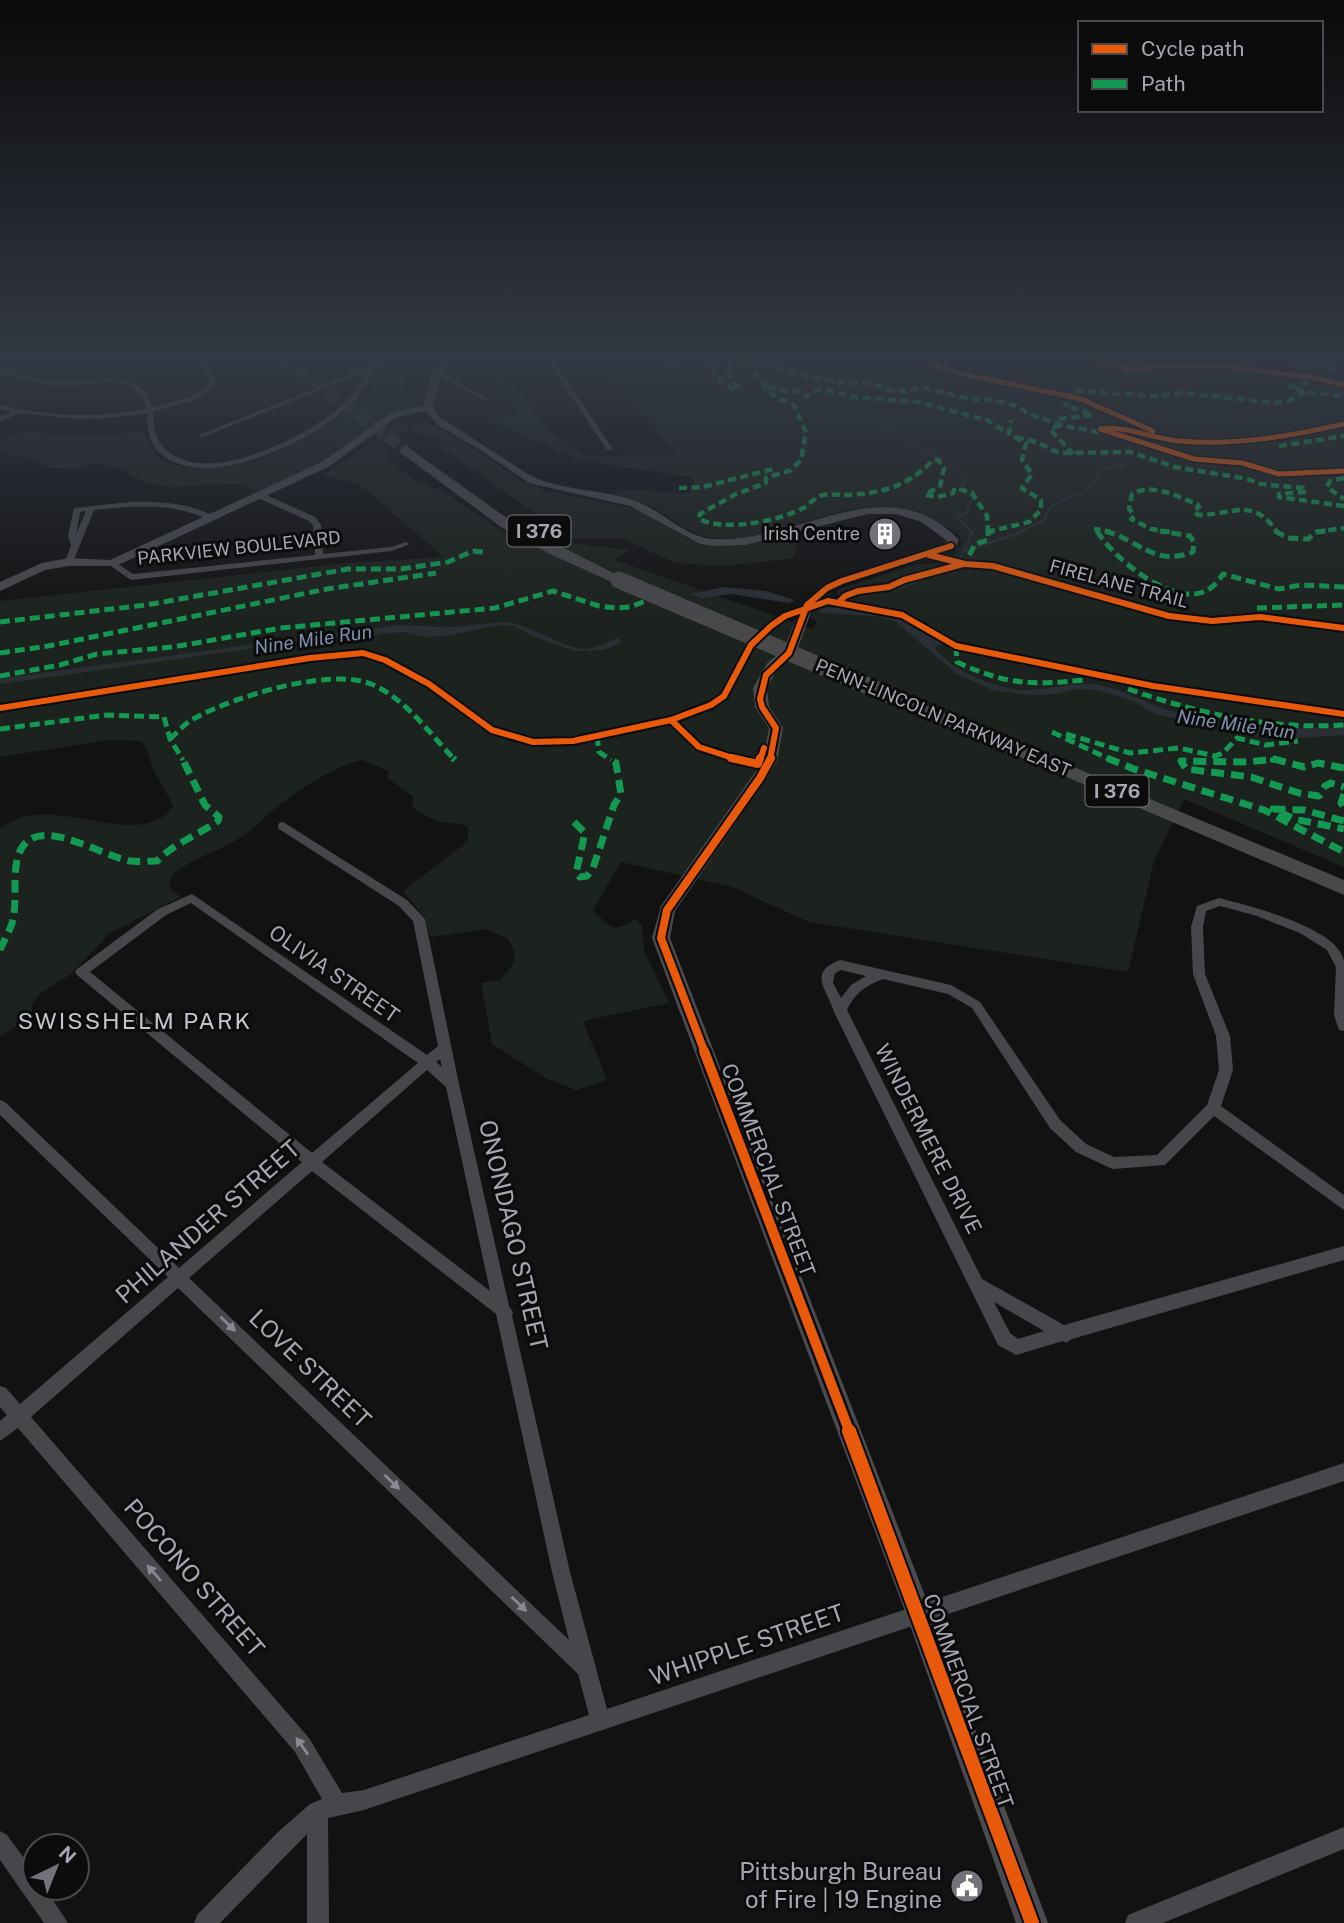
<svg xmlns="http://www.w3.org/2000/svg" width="1344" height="1923" viewBox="0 0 1344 1923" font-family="'Public Sans',sans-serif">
  <rect width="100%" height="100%" fill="#121212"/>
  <path fill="#1c221d" d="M497,356L495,369L527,400L549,431L584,456L675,454L653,426L587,356H1344V867L1184,799L1154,861L1128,972L809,922L732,887L621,862L593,910C611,928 612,934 635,919L642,925L644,951L669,1003L583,1021L607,1080L576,1090L547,1079L492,1044L481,983L500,980L513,964L515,952L508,939L486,929L430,937L425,918L403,891L468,841V828C458,821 453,824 442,822C430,820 421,813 412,806L414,797L388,779V771L363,760C335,765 295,792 273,810C260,821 250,833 235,841C220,850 183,863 173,875C171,878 170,882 169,886L180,897L110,933L71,974L41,993L33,1003L31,1017L0,1037V829C51,787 134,855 173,807C169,795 163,788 157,777C150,765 150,750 141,741L109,740L0,757V601L347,563L444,557L359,484L322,475L402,422L409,429L383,444L387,457L415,481L446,493L509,536L630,550L615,560L813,629L817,621L811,618L814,607L835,603L838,597L837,590L917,564L947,563L962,542C958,530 944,526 933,521C844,481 794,545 713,538C688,535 669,514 646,504C636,500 626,498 615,495L614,492L623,489L689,493L696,487L692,477L582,461L485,419L517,414L496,380L475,368Z
    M407,360H414L403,382L404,390H427L421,404C381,413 357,443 323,463C303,474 279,482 258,491L238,484L169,487L146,483L116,467L93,464L74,469L49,468L36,460L0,453V442L25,432L86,437L138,432L144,434L149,446L160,460L182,467H220L255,461L283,449L342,415L366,395L382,371L399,369Z
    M426,421L484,455L515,477L546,491L637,509L694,542L725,546L761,541L798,531L794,558L724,566L675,563L622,538H569L456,457L439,448L443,440L413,433V425Z"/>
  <path fill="#2a2f36" d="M725,587L766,591L795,600L789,603L731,594L702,598L690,594Z
    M821,608C845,607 875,609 898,619C915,626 929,638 947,644L934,646C948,671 1002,691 1029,690C1053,689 1074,681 1098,685C1124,689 1144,703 1168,710C1225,726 1286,731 1344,727V735L1297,738L1252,735L1155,714L1133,701L1097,690L1077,689L1056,694L1028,695L992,690L957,674L896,622L883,617L819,612Z
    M504,622C532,624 564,650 587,649C597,648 609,641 618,638L622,642L603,650L574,651L535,637L514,626L499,625L446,636L427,637L402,632L278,645L0,684V679L33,674L398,625L454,627Z"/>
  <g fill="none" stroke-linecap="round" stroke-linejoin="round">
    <path stroke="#2a2f36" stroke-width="2" d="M757,362L781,380L811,388L856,409L862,417L877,421L927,453L947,461L964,477L963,486L972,499L966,513L956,517L972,532
      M1019,532L1044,520C1053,488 1090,505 1097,474L1107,468L1126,464"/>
    <path stroke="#2a2f36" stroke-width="2.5" d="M966,551L1024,531
      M961,557L973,531
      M933,571L950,563
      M846,610L852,595L898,588L914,582"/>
    <path stroke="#2f3032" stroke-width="13" stroke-dasharray="13 6" stroke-linecap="butt" d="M282,356L406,450"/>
    <path fill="#46474b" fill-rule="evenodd" d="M94,356H109L106,358Z
      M204,356H210L207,364L216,382L214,388L194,400L153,412C154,422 154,434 160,443C163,448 167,451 172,454C215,485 315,433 348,400C357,391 363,380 369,369L358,375L203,437H199V435L354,373L384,356H391C387,359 381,361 378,365C374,370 371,378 367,384C359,396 350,406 338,415C300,446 197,495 156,449C148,440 148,425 147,413L109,418L79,419L19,413L0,422V417L12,412L0,409V405C47,416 98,419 146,409C139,368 90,387 60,386C40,384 20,378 0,373V369C19,374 39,380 59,382C90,384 144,364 152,408L190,397L209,386L210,382L201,364Z
      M321,356H330L327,358Z
      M544,356H550L613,449L611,450H607Z
      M436,371H440L489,400L484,401L436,373Z
      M258,494H264L315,517L321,525L323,554L391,547L406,542L410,544L392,551L131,580L108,564L115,562L133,574L315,555L313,525L309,521L258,498Z
      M130,502C158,501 192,503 217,518L213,520C202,517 191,512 180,510C152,504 123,507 94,510L73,562L66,564L65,562L71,546L68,535L74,508ZM86,511L76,535L80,512Z
      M283,822L407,900L425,919L459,1084L509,1306L513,1312L512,1315L570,1572L607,1709L1344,1463V1481L364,1810L328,1818L329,1923H307V1834L220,1923H194L197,1915L278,1832L310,1804L322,1799L295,1752L18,1428L0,1441V1421L7,1415L0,1407V1386L6,1388L20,1404L168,1277L0,1115V1100L5,1102L179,1268L302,1162L77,975L75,972L77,969L158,909L192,894L427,1055L438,1046L413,921L399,906L279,829L278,826L279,823ZM191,903L418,1063L312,1153L90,972L166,915ZM440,1059L442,1067L436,1062ZM427,1070L446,1087L490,1291L322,1162ZM312,1171L496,1314L552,1572L569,1640L189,1278ZM178,1288L578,1674L589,1715L364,1790L342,1793L309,1738L31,1417Z
      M1219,898C1249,906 1338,927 1344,961C1344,979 1344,1012 1344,1031L1339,1030L1334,1015L1336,967L1327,950L1300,933L1257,916L1220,906L1206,911L1203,927L1205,974L1230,1036L1233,1070L1221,1106L1344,1195V1210L1214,1116L1165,1165L1113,1169L1108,1167L1076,1152L1050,1128L972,1008L948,994L883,979C866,985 854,994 847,1010L982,1279L1064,1325L1344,1246V1260L1072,1339L1066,1343L1063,1341L1016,1355L998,1345L834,1012C828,990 806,973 840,960L951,985L980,1002L1060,1120L1086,1144L1114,1157L1157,1155L1207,1105L1219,1070L1216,1036L1193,974L1191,927L1197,906ZM841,970L866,976L851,985L841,998L833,983L835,973ZM994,1302L1044,1331L1018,1339L1010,1333Z
      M1344,1827V1849L1163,1923H1125L1128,1915Z
      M0,1831L7,1835L35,1873V1888H45L68,1923H44L0,1860Z"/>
    <path fill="#4a4b4f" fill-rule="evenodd" d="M446,356H454L440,376L433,407L437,415L529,475C563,492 603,488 638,502C664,512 686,538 714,539C796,545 887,464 959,540L955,548L943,554L846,584L831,591L813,607L796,653L778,667L767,688L769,707L783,728L777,761L767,778L675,911L670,938L932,1614L1048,1923H1016L906,1614L652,938L661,906L763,761L769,728L755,707L753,688L768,662L783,651L803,602L823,585L838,578L935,550L947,541L922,522L896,514H868L745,545L715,546L700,544L630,506L529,483L479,449L439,426L425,411L397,417L330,466L116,566H69L45,570L0,591V582L42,563L69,558L110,560L322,462L391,413L424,405L431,376Z"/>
    <path fill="#49494c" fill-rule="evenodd" d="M406,446L511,521L627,580L624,583H614L550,554L501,527L401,453V447Z
      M889,690L1344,880V895L883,699L880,695L883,691Z"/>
    <path stroke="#49494c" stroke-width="17" d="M619,580L889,695"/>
    <path stroke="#139951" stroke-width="4.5" stroke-dasharray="8 4.5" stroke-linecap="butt" d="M664,356L672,366L687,356
      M705,356L721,382L734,390L738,388L727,371L732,357C754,363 758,381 773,395C778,400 788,402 794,405L806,432L801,460L791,470L766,478V483L734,495L700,514L699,519C725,532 780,521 805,507C811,503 815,497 823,495C830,494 838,495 845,495C880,494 909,486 933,460H938L944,468L940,486L925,495L938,497L953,493L955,488L972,493L987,516L988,532
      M1280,356L1338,371
      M742,360H769L785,371L839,383H869L897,392L923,388L970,399L993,400L1017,406L1029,414L1065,426L1100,432
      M1308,382L1290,387L1305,392L1344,396
      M768,387L790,392L795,390L806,396L819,389L855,397L917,402L987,420L1009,434
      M1075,391L1157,396L1182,393L1276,403L1288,401L1305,392
      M1059,419L1093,415L1065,405L1069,404
      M1060,425L1050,429L1073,454
      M1016,437L1036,442L1059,453L1130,452L1175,467L1248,479L1260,484L1303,488L1306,492L1279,494V497L1344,506
      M1279,446L1344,436
      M1344,478L1330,481L1327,487L1344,499
      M679,488L703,487L773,469
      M987,532L1029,522L1041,510V500L1022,488L1032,474L1022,460L1026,443L1009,434L1011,420
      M1098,532L1096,529L1111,532
      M1170,532L1151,529L1131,519L1134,516L1129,508L1132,494C1153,482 1177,497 1197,504L1199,507L1194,511L1198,515C1233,515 1253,496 1277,532
      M1316,532L1344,528"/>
    <path stroke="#139951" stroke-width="5" stroke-dasharray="10 5" stroke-linecap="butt" d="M1097,531C1113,558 1179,614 1212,587C1216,584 1220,578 1223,574L1279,589L1301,585L1344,587
      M1105,531C1139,540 1154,567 1193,552L1194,542L1190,536L1160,531
      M1275,531L1288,538L1308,539L1316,532L1326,531
      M987,532L993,531
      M960,565L965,564L975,544L988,540V531
      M1257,608L1344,605
      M0,622L146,605L348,569H401L448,562L473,551L484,552
      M956,646L957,662C1006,685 1031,685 1084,680
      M0,653L48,646L327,589L436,573
      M0,676L60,665L97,654L173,647L281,628L495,608L553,591L599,606L616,608L630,607L648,600
      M1128,689C1197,713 1270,730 1344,725
      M0,729L107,715L164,717L170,739L183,760
      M1052,732L1111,760
      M1066,734L1130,753L1179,748L1215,756L1223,753L1237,738L1266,745L1298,741
      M597,736L599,752L611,760
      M170,739C178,732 185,723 195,718C234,697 328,667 371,684C405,698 430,734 455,760
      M1270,760H1276"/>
    <path stroke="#139951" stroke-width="7" stroke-dasharray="13 7" stroke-linecap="butt" d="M453,758L455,760
      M1107,758L1134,769L1264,810L1344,852
      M1344,768L1318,763L1304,767L1274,759L1248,762L1181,761L1186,769L1251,777L1299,793L1319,796L1325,786L1331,783L1344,787
      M1344,794L1341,803L1344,808
      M1344,821L1304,810L1273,809L1294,819L1344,829
      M574,822L585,833L576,873L580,877L587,876L593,868L614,805L621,794L616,763L608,758
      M0,950C4,940 10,931 13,920C17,900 13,880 17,860C29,807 99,856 130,861C138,862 148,861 157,861C173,844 198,835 218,821L219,817L205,805L182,758"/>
    <defs>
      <path id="cycleway-far4" d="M923,356L942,368L959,373L1081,399L1153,431
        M1086,356L1135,371L1156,366L1214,365L1315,378L1344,385
        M1344,424C1291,436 1234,446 1179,441C1152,439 1127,425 1100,429L1194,459L1242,463L1279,474L1344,471"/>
      <path id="cycleway-far3" d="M929,555L965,564L993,566L1169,616L1212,621L1260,617L1344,628
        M838,603L845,596L858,591L889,587L904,580L963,564
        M0,708L310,658L363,653L385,660L429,684L492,730L533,742L573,741L671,720L711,705L724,696L751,645L771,626L785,616L828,601L902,615L956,646L1153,686L1344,714
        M671,720L699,747L739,760
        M760,760L764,748
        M770,760L776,728L762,707L760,699L766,675L789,653L807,605L827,588L842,581L951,546"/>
      <path id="cycleway-far2" d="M731,758L758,764L760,758
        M705,1053L661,938L667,910L760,778L771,758"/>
      <path id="cycleway-far1" d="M704,1051L850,1433"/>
      <path id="cycleway" d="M849,1431L1032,1923"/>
    </defs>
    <use href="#cycleway-far4" stroke="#0c0c0d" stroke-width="8"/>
    <use href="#cycleway-far3" stroke="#0c0c0d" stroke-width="10"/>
    <use href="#cycleway-far2" stroke="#0c0c0d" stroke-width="12"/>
    <use href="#cycleway-far1" stroke="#0c0c0d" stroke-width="15"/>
    <use href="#cycleway" stroke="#0c0c0d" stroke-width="18"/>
    <use href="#cycleway-far4" stroke="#e8590c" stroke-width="5"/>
    <use href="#cycleway-far3" stroke="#e8590c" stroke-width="6"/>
    <use href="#cycleway-far2" stroke="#e8590c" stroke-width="8"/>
    <use href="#cycleway-far1" stroke="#e8590c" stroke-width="10"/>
    <use href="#cycleway" stroke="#e8590c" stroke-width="14"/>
  </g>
  <defs><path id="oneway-solid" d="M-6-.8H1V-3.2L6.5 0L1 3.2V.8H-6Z" transform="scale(1.75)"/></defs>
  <g fill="#888a93">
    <use href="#oneway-solid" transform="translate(228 1324) rotate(44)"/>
    <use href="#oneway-solid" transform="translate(392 1482) rotate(44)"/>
    <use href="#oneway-solid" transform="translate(154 1573) rotate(-131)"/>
    <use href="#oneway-solid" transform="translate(519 1604) rotate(44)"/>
    <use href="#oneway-solid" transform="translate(302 1746) rotate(-125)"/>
  </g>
  <linearGradient id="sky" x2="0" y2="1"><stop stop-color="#0a0a0a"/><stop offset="0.57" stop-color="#333944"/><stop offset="1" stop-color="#333944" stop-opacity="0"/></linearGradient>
  <rect width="1344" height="625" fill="url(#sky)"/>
  <defs>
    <symbol id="building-disc" viewBox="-11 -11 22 22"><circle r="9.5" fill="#71727a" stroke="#0c0c0d"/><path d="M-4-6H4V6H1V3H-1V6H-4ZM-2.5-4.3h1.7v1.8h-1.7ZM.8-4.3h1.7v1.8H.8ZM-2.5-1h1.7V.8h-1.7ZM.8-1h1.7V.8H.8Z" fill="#fff"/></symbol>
    <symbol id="civic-disc" viewBox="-11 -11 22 22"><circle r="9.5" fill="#71727a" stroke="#0c0c0d"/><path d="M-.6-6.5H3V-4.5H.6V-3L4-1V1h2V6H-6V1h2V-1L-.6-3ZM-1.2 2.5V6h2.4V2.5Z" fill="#fff"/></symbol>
  </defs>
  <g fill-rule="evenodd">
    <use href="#building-disc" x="866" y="515" width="38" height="38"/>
    <use href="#civic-disc" x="948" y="1867" width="38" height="38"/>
  </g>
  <g text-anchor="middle" stroke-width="6" stroke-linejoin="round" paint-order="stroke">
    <g font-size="18" fill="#a4a6b2" stroke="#0c0c0d" text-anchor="end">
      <text x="860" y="540">Irish Centre</text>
    </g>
    <g font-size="18" fill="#a4a6b2" stroke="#0c0c0d">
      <text transform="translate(239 548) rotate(-6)" y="6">PARKVIEW BOULEVARD</text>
      <text transform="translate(1119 584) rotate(15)" y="6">FIRELANE TRAIL</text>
      <text transform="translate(943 718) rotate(23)" y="6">PENN-LINCOLN PARKWAY EAST</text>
    </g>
    <g fill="#0c0c0d" stroke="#767880" stroke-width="2">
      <rect x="507.5" y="515.5" width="63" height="31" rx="5"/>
      <rect x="1085.5" y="775.5" width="63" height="31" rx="5"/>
    </g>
    <g font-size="19" font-weight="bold" fill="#a4a6b2">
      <text x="539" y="538">I 376</text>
      <text x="1117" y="798">I 376</text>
    </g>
    <g font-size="19" font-style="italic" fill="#7d8faa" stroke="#0c0c0d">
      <text transform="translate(313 639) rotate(-8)" y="7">Nine Mile Run</text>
      <text transform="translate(1236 724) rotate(8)" y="7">Nine Mile Run</text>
    </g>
    <g font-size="21" fill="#a4a6b2" stroke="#0c0c0d">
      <text transform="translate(334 974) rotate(35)" y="7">OLIVIA STREET</text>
      <text transform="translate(928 1139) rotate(63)" y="7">WINDERMERE DRIVE</text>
      <text transform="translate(768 1170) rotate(69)" y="7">COMMERCIAL STREET</text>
      <text transform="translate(968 1701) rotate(70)" y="7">COMMERCIAL STREET</text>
    </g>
    <g font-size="23" letter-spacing="2" fill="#c4c6ce" stroke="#0c0c0d">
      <text x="135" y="1029">SWISSHELM PARK</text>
    </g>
    <g font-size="24" fill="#a4a6b2" stroke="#0c0c0d">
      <text transform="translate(208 1222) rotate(-41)" y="8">PHILANDER STREET</text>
      <text transform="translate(513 1235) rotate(77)" y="8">ONONDAGO STREET</text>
      <text transform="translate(310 1369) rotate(44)" y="8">LOVE STREET</text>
      <text transform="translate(194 1578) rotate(49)" y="8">POCONO STREET</text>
      <text transform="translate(747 1645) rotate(-19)" y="8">WHIPPLE STREET</text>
    </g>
    <g font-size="24" fill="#a4a6b2" stroke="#0c0c0d" text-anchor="end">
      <text x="942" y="1880">Pittsburgh Bureau<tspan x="942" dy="28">of Fire | 19 Engine</tspan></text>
    </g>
  </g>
  <rect x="1078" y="21" width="245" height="91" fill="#0c0c0d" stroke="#494a4f" stroke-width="2"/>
  <rect x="1092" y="44" width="35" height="10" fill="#e8590c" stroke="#494a4f" stroke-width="2"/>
  <text x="1141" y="56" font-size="21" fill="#a4a6b2">Cycle path</text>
  <rect x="1092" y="79" width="35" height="10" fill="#139951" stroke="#494a4f" stroke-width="2"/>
  <text x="1141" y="91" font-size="21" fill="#a4a6b2">Path</text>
  <g transform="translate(56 1867) rotate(43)"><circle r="33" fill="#0c0c0d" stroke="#494a4f" stroke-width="2"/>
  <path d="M0-5L12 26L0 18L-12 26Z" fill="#71727a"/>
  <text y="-10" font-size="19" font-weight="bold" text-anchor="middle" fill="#a4a6b2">N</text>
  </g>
</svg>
